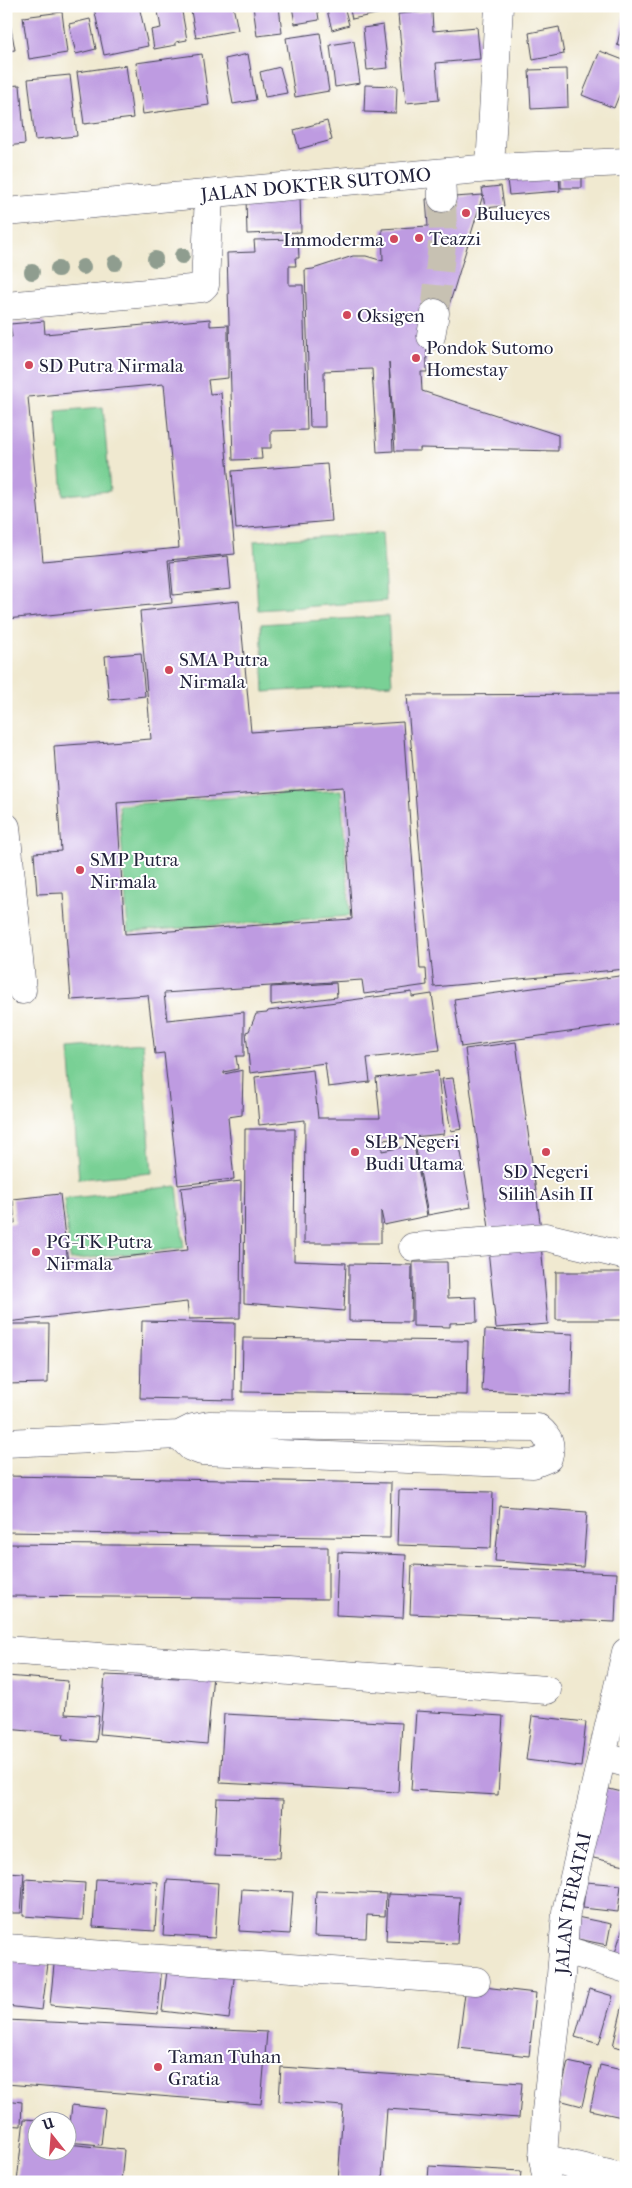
<svg xmlns="http://www.w3.org/2000/svg" width="632" height="2188" viewBox="0 0 632 2188" font-family="'IM FELL French Canon',serif">
  <rect width="100%" height="100%" fill="#fff"/>
  <filter id="ink" filterUnits="userSpaceOnUse"><feTurbulence type="fractalNoise" baseFrequency=".02" numOctaves="2"/><feDisplacementMap in="SourceGraphic" scale="10" xChannelSelector="R" yChannelSelector="G"/><feConvolveMatrix kernelMatrix="1 2 1 2 8 2 1 2 1" color-interpolation-filters="sRGB"/></filter>
  <filter id="wash" filterUnits="userSpaceOnUse"><feTurbulence type="fractalNoise" baseFrequency=".0096" numOctaves="4" result="noise"/><feDisplacementMap in="SourceGraphic" scale="20" xChannelSelector="R" yChannelSelector="G"/><feGaussianBlur stdDeviation="1.12" result="paint"/><feColorMatrix in="noise" values="0 0 0 0 0 0 0 0 0 0 0 0 0 0 0 0 0 1.4 0 .05"/><feComposite in="paint" operator="in"/></filter>
  <g filter="url(#wash)">
    <rect width="100%" height="100%" fill="#f0e9d0"/>
    <path fill="#79d095" stroke="#4e7968" d="M103,407L110,491L63,495L56,411Z
      M382,533L386,601L258,610L254,541Z
      M388,616L392,684L264,692L261,624Z
      M341,790L350,916L128,932L119,805Z
      M142,1043L152,1173L79,1179L69,1049Z
      M177,1186L184,1248L70,1260L64,1199Z"/>
    <g id="blocks">
      <path fill="#be9be1" fill-rule="evenodd" d="M104,6H139L148,46L104,55L94,8Z
        M157,6H181L187,40L176,42V45L154,49L151,30L161,28Z
        M190,6H233L238,30L196,38Z
        M253,6H279L282,33L257,36Z
        M292,6H317L319,20L295,24Z
        M326,6H344L349,25L332,30Z
        M349,6H400L401,9L352,19Z
        M7,7L15,50L6,51V8Z
        M432,11L433,31L477,27L480,59L436,63L439,100L406,103L398,14Z
        M625,11H626V48L617,45Z
        M62,12L67,53L29,59L23,17Z
        M90,19L96,49L76,54L69,24Z
        M383,25L388,68L367,70L363,28Z
        M559,27L564,54L533,60L529,33Z
        M320,33L329,91L295,97L286,38Z
        M354,41L360,83L335,87L330,45Z
        M600,51L626,61V78L614,108L582,95Z
        M202,54L209,105L143,114L136,63Z
        M248,54L256,100L233,104L225,59Z
        M126,65L133,118L84,124L77,72Z
        M280,67L287,93L265,97L260,72Z
        M567,69L568,107L531,109L529,70Z
        M70,75L77,136L35,140L28,79Z
        M20,85L25,144L6,146V86Z
        M365,85L397,86L396,113L364,112Z
        M327,121L332,140L299,149L294,130Z
        M559,176L560,191L509,195L507,180Z
        M561,177H582V188H561Z
        M501,186L504,206L485,208L482,188Z
        M483,195L447,312L426,314L427,372H421L422,391L558,435V451L420,448V451H395L389,362L393,451L377,452L372,369L324,371L325,427H310L305,270L313,269L353,256H366L383,261L382,229L428,226L426,199Z
        M300,196L301,232L247,234L246,198Z
        M298,239L299,258H295L296,266H289V285H303L307,430L271,431V448H261L262,459L233,460L227,253L255,252L254,240Z
        M210,319V326L228,325V378L208,380L210,394L221,393L235,554L168,560L172,603L6,619V338L12,337L10,324L44,321L45,334ZM164,384L179,548L43,561L28,397Z
        M327,464L332,521L236,529L232,471Z
        M228,556L231,589L173,595L170,562Z
        M239,601L251,732L403,722L420,969H426L427,985L364,994L362,980L164,993L167,1020L244,1012V1056H236L238,1069L224,1072V1074L243,1070L242,1115L228,1117L234,1179L178,1185L164,1053L155,1054L148,995L71,1000L63,893L37,894L34,853L61,851L54,746L151,739L140,611ZM343,787L352,919L125,934L117,803Z
        M141,653L145,696L109,700L105,656Z
        M626,694V969L434,987L422,877L407,695Z
        M626,975V1024L461,1047L454,999Z
        M336,983L337,997L271,1005V987Z
        M412,992V997L432,994L440,1050L367,1058L370,1082L328,1087L325,1063L250,1073L246,1032L249,1031L256,1014L267,1013L268,1011Z
        M516,1042L541,1229L490,1236L465,1049Z
        M313,1070L318,1118H380L376,1078L438,1071L444,1134L382,1140V1134V1151L414,1145L427,1216L384,1225L381,1211V1243H304L305,1120L259,1125L255,1077Z
        M453,1078L462,1129L451,1131L442,1079Z
        M245,1129H295L294,1261L346,1263L344,1311L244,1303Z
        M458,1136L471,1207L428,1215L415,1144Z
        M241,1181L240,1318L189,1319L187,1302L7,1322L6,1224L15,1223L13,1199L60,1194L68,1263L188,1250L181,1188Z
        M541,1244L548,1324L496,1328L488,1249Z
        M413,1262H447L448,1298L476,1297L477,1322L450,1323V1327L413,1326Z
        M349,1264L412,1265L411,1322L349,1321Z
        M556,1272H626V1320H556Z
        M142,1321L235,1323L234,1400L140,1398Z
        M6,1324H49L48,1383L6,1384Z
        M485,1330L573,1334L571,1395L482,1391Z
        M243,1338L468,1341L467,1395L242,1392Z
        M6,1476L391,1483L390,1538L6,1532Z
        M399,1490L493,1492L491,1548L397,1545Z
        M500,1506L587,1512L583,1567L495,1561Z
        M6,1544L328,1547V1599L6,1596Z
        M338,1552L406,1555L403,1618L336,1615Z
        M412,1565L617,1573L615,1622L410,1614Z
        M180,1670L213,1674L207,1744L100,1734L105,1675L179,1678Z
        M7,1676L68,1681L65,1714L99,1716L96,1742L63,1739L64,1734L6,1729Z
        M416,1711L503,1716L498,1795L411,1790Z
        M224,1714L402,1723L398,1792L220,1783Z
        M532,1716L586,1722L581,1767L526,1760Z
        M605,1788L626,1793L625,1865L589,1857Z
        M217,1798L283,1800L280,1858L214,1856Z
        M6,1872L24,1873L21,1913H6Z
        M25,1879L85,1883L83,1920L23,1916Z
        M96,1879L158,1882L155,1931L93,1927Z
        M167,1880L218,1883L215,1938L163,1935Z
        M586,1882L621,1885L618,1912L583,1908Z
        M242,1889L293,1892L290,1934L239,1931Z
        M316,1891L386,1894L385,1916L367,1915L366,1938L314,1936Z
        M388,1894L460,1897L457,1944L386,1941Z
        M577,1917L611,1924L607,1945L573,1938Z
        M626,1917V1956L615,1953Z
        M55,1955L162,1965L158,2014L50,2005Z
        M6,1960L48,1964L42,2010L6,2006Z
        M168,1963L235,1971L229,2019L162,2011Z
        M466,1985L536,1993L529,2056L458,2048Z
        M589,1989L613,1996L599,2044L575,2037Z
        M623,2004L626,2005V2049L613,2046Z
        M6,2020L267,2032L261,2104L6,2084Z
        M568,2062L591,2067L582,2106L559,2100Z
        M600,2065L626,2071V2118L590,2110Z
        M281,2067L522,2083L519,2118L387,2109L382,2182H338L343,2106L279,2101Z
        M6,2100L22,2102L21,2126L6,2125Z
        M72,2105L105,2109L101,2145L68,2142Z
        M24,2119L38,2120V2150H68V2144L124,2150L121,2182H17Z
        M429,2166L521,2171L520,2182H395V2177L428,2179Z"/>
    </g>
  </g>
  <g filter="url(#ink)">
    <use href="#blocks" fill-opacity="0" stroke="#414051" stroke-width="1"/>
    <g fill="none" stroke-linecap="round" stroke-linejoin="round">
      <path stroke="#c7c1b2" stroke-width="28" stroke-dasharray="28 14" stroke-linecap="butt" d="M435,313L443,234L442,198"/>
      <defs>
        <g id="minor">
          <path d="M490,168L499,6"/>
          <path d="M441,173L442,198"/>
          <path id="s1" d="M6,212L490,168L626,162"/>
          <path d="M6,306L202,288L205,285L209,194"/>
          <path d="M431,336L435,313"/>
          <path d="M6,827L22,990"/>
          <path d="M413,1247L546,1237L626,1256"/>
          <path d="M6,1443L179,1435L193,1428L209,1425L538,1428C549,1437 552,1444 548,1458L533,1464L202,1451L191,1447L179,1435"/>
          <path d="M6,1650L547,1690"/>
          <path d="M602,1756L626,1763"/>
          <path d="M6,1948L476,1981"/>
          <path d="M563,1949L626,1969"/>
          <path d="M543,2158L626,2178"/>
          <path id="s2" d="M547,2182L543,2158L546,2111L560,1988L566,1912L626,1652"/>
        </g>
      </defs>
      <use href="#minor" stroke="#414051" stroke-width="29"/>
      <use href="#minor" stroke="#fff" stroke-width="28"/>
    </g>
    <g fill="#8f9d8f">
      <circle cx="182" cy="256" r="8"/>
      <circle cx="155" cy="259" r="8"/>
      <circle cx="115" cy="263" r="8"/>
      <circle cx="83" cy="267" r="8"/>
      <circle cx="58" cy="269" r="8"/>
      <circle cx="32" cy="272" r="8"/>
    </g>
  </g>
  <g fill="#d1495b" stroke="#fff" stroke-width="2">
    <circle cx="466" cy="213" r="5"/>
    <circle cx="419" cy="238" r="5"/>
    <circle cx="394" cy="239" r="5"/>
    <circle cx="347" cy="315" r="5"/>
    <circle cx="416" cy="358" r="5"/>
    <circle cx="29" cy="365" r="5"/>
    <circle cx="169" cy="670" r="5"/>
    <circle cx="80" cy="870" r="5"/>
    <circle cx="355" cy="1152" r="5"/>
    <circle cx="546" cy="1152" r="5"/>
    <circle cx="36" cy="1252" r="5"/>
    <circle cx="158" cy="2067" r="5"/>
  </g>
  <g text-anchor="middle" stroke-width="4" stroke-linejoin="round" paint-order="stroke">
    <g font-size="19" fill="#22223b" stroke="#fff">
      <text dy="7" stroke="none"><textPath href="#s1" startOffset="311">JALAN DOKTER SUTOMO</textPath></text>
      <text dy="7" stroke="none"><textPath href="#s2" startOffset="281">JALAN TERATAI</textPath></text>
    </g>
    <g font-size="19" fill="#22223b" stroke="#fff" text-anchor="start">
      <text x="476" y="220">Bulueyes</text>
      <text x="429" y="245">Teazzi</text>
      <text x="384" y="246" text-anchor="end">Immoderma</text>
      <text x="357" y="322">Oksigen</text>
      <text x="426" y="354">Pondok Sutomo<tspan x="426" dy="22">Homestay</tspan></text>
      <text x="39" y="372">SD Putra Nirmala</text>
      <text x="179" y="666">SMA Putra<tspan x="179" dy="22">Nirmala</tspan></text>
      <text x="90" y="866">SMP Putra<tspan x="90" dy="22">Nirmala</tspan></text>
      <text x="365" y="1148">SLB Negeri<tspan x="365" dy="22">Budi Utama</tspan></text>
      <text x="546" y="1178" text-anchor="middle">SD Negeri<tspan x="546" dy="22">Silih Asih II</tspan></text>
      <text x="46" y="1248">PG-TK Putra<tspan x="46" dy="22">Nirmala</tspan></text>
      <text x="168" y="2063">Taman Tuhan<tspan x="168" dy="22">Gratia</tspan></text>
    </g>
  </g>
  <rect width="632" height="2188" fill="none" stroke="#fff" stroke-width="25"/>
  <g transform="translate(52 2136) rotate(343)"><circle r="24" fill="#ffffff" stroke="#a7a7b1"/>
  <path d="M0-4L9 19L0 12L-9 19Z" fill="#d1495b"/>
  <text y="-8" font-size="14" font-weight="bold" text-anchor="middle" fill="#22223b">U</text>
  </g>
</svg>
